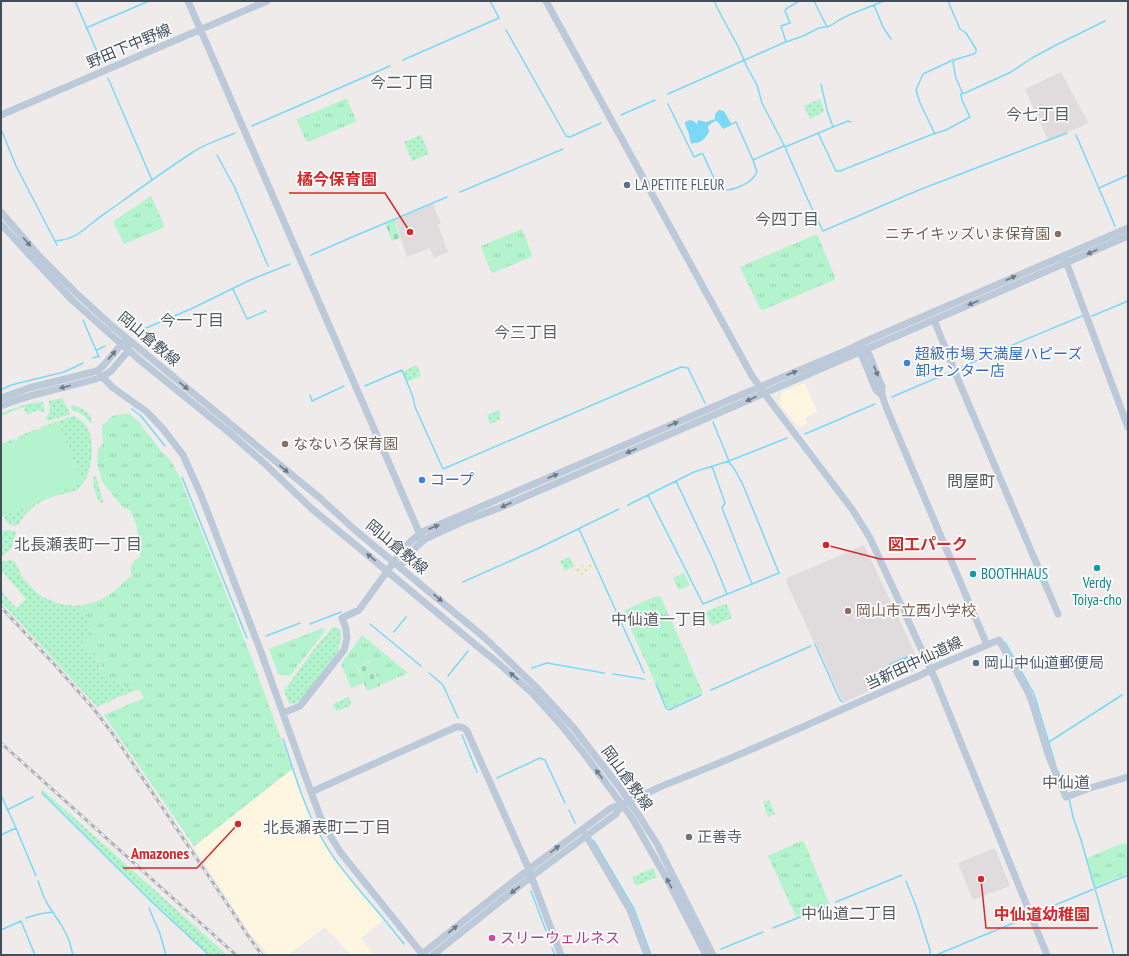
<svg xmlns="http://www.w3.org/2000/svg" width="1129" height="956" viewBox="0 0 1129 956" font-family="'PT Sans Narrow','Noto Sans JP',sans-serif">
  <defs>
    <pattern id="grass-dots" width="8" height="8" patternUnits="userSpaceOnUse"><rect width="8" height="8" fill="#b3f3cd"/><path d="M2 2h.1M6 6h.1" fill="none" stroke="#9bd2b2" stroke-width="1.8" stroke-linecap="round"/></pattern>
    <pattern id="sand-dots" width="8" height="8" patternUnits="userSpaceOnUse"><rect width="8" height="8" fill="#f3ecd9"/><path d="M2 2h.1M6 6h.1" fill="none" stroke="#d2ccbc" stroke-width="1.8" stroke-linecap="round"/></pattern>
    <pattern id="cemetery-stones" width="16" height="16" patternUnits="userSpaceOnUse"><rect width="16" height="16" fill="#b3f3cd"/><path d="M2 7V4a2 2 0 0 1 4 0v3zM10 15v-3a2 2 0 0 1 4 0v3z" fill="#9bd2b2"/></pattern>
    <pattern id="park-tufts" width="24" height="20" patternUnits="userSpaceOnUse"><rect width="24" height="20" fill="#b3f3cd"/><path d="M3 7l-1-3M5 7V3M7 7l1-3M15 17l-1-3M17 17v-4M19 17l1-3" fill="none" stroke="#9bd2b2"/></pattern>
  </defs>
  <rect width="100%" height="100%" fill="#efebeb"/>
  <path fill="#fef6e1" d="M805,383L817,412L808,416V417L805,418L807,424L801,427L796,424L779,403L782,392Z
    M293,769L312,821L323,842L332,857L345,874L383,920L361,938L374,955H351L325,927L288,955H269L248,931L194,847Z"/>
  <path fill="#e0dcdd" d="M1061,72L1088,122L1087,124L1048,140L1025,89Z
    M433,204L441,223L438,225L448,252L434,258L430,248L407,257L395,220Z
    M864,545L916,655L917,666L915,670L845,702L841,698L816,643H814L786,581L787,578Z
    M995,848L1010,886L975,899L972,898L958,863Z"/>
  <path fill="url(#grass-dots)" d="M820,99L824,110L823,112L810,119L804,106Z
    M421,135L429,153L428,154L412,161L404,142Z
    M417,365L421,376L407,382L403,371Z
    M62,398L70,413L69,415L47,421L46,417C52,413 50,408 49,401Z
    M43,402L45,411L42,413L40,410L27,414L23,407L1,416V413L30,403Z
    M73,405C82,408 92,413 92,423H90L82,414L71,409V406Z
    M498,410L501,414L499,415L501,419L490,424L487,415Z
    M73,416C78,418 82,421 86,425C96,439 93,477 79,488C73,493 66,493 59,495C41,499 27,509 18,525C11,527 6,524 4,516L1,518V517L83,482L58,423L1,447V444L14,439L15,440L18,439L17,437L36,429L37,431L41,428V427Z
    M94,476H96L103,501V502L101,503C95,497 92,484 94,476Z
    M6,530L15,531L16,532C13,544 13,551 1,556V531Z
    M570,557L574,566L565,571L560,561Z
    M10,560L15,562L23,578L34,590L41,596L57,603L74,606L85,616L90,625L93,637L85,652L95,651L101,669L116,683L139,689L113,699L111,701L97,707L1,602V591L16,608L26,599L1,570V562Z
    M724,604L727,605L732,618L712,626L705,612Z
    M333,627C337,627 341,628 341,633C344,655 314,684 302,700L295,703L289,704L284,691L311,653Z
    M349,697L351,703L350,706L336,711L333,704Z
    M42,789L227,955H211L198,945L153,902L41,791Z
    M769,800L775,814L768,817L763,802Z
    M653,868L657,877L636,886L632,877Z"/>
  <path fill="url(#sand-dots)" d="M592,561L596,568L579,576L576,568Z"/>
  <path fill="url(#cemetery-stones)" d="M394,220L400,238L392,241L385,223Z
    M370,662L380,686L367,691L358,667Z"/>
  <path fill="url(#park-tufts)" d="M345,99H347L356,120L355,122L308,142L306,141L297,121L298,119Z
    M151,196L164,225L163,228L124,244L114,224V221Z
    M522,229L532,255L531,257L493,273L491,272L481,246Z
    M817,234L835,277L834,280L763,310L760,309L740,267Z
    M128,413L138,421L161,451L171,461L180,478L252,659L292,769L194,846L104,715L144,698L139,689C107,681 107,683 95,651L85,653L82,639L92,637C90,621 86,617 74,606C88,605 102,601 113,592C120,587 124,580 132,576C129,567 132,561 140,557L139,540L136,524L130,510L122,506L103,483L99,470L97,462L98,449L103,444L102,434V429L104,424L112,416Z
    M684,573L690,585L679,590L673,578Z
    M657,596L661,597L703,693L670,708H667L624,614L625,610Z
    M323,628L325,631L290,676L278,674L269,649Z
    M362,635L408,673L380,685L370,661L357,667L364,683L351,688L341,664Z
    M801,841L804,842L829,903L827,905L796,917L768,856Z
    M1123,843L1127,844L1128,848V873L1095,887L1087,858Z"/>
  <path fill="#b3f3cd" d="M58,423L83,482L1,517V447Z"/>
  <path fill="#7bd9f5" d="M719,110L724,111L732,125L723,129L717,121H715L708,126L709,132C707,136 702,142 697,143C695,143 693,143 691,144L689,134L685,124V122C691,119 693,120 697,124L698,120L706,122L715,119V114Z
    M907,656L912,667L893,675L889,664Z"/>
  <g fill="none" stroke-linecap="round" stroke-linejoin="round">
    <path stroke="#7bd9f5" stroke-width="1.5" d="M75,1L102,63
      M714,1L723,19L738,46L747,67L757,85L762,103L785,147L807,198L823,231L919,190L1067,133
      M814,1L827,27
      M874,5L883,27L891,39
      M86,28L149,1
      M506,30L566,136L570,137L601,123
      M786,42L781,26L790,23L785,11L786,9L799,1
      M403,60L499,18L490,1
      M108,78L152,180
      M821,84L827,110L833,127
      M668,94L783,43L803,36L819,28L830,26L839,20L849,15L884,1
      M961,94L965,93L1011,72L1032,58L1058,44L1105,21
      M668,104L694,157L701,154H703C706,161 709,167 712,174C720,190 723,194 741,186C748,183 754,179 757,172L753,160L784,146
      M621,115L655,100
      M731,124L736,122L753,160
      M252,126L390,66
      M1,129L16,166L57,245
      M818,133L836,171H840L933,134L946,130L970,117L962,100L961,95L962,92L956,78L953,63L954,60L957,59L974,54L976,52V49L966,33L960,29L948,1
      M935,134L920,103L916,90L923,74L953,60
      M1076,135L1115,226
      M785,147L833,127L848,121L851,122
      M217,155L235,188L268,266
      M1099,188L1128,175
      M460,192L563,149
      M55,241C80,239 87,225 107,212C135,192 164,171 193,152C205,144 221,139 235,133
      M1128,244V245
      M311,255L350,238L447,197
      M233,289L247,319L266,311
      M1092,316L1128,301
      M83,320L99,357
      M139,331L193,308L250,280L290,264
      M97,350L105,346
      M991,354L1082,316
      M93,358L99,356
      M962,367L982,358
      M365,386L402,370L413,397L415,407L443,469L681,367L688,368L705,403
      M1,390L11,385L64,372L83,363
      M310,395L312,401L344,386
      M892,397L948,373
      M132,409L141,416L165,446
      M713,422L729,461
      M805,434L875,404
      M712,466L725,503L722,508L752,584
      M182,477L247,638
      M676,481L714,562L727,594
      M648,495L703,604L779,573L743,485L735,470L728,461
      M628,505L694,472L729,461L787,438
      M579,529L644,673
      M463,582L537,549L619,509
      M310,624L341,612
      M370,624L421,666
      M394,632L406,617
      M266,636L300,623
      M1005,642L1034,694L1055,763
      M815,644L840,700L843,702
      M532,668L547,663L604,673
      M429,673L443,685L458,718
      M613,674L644,679
      M448,676L468,651
      M656,684L666,708L669,710L701,695
      M711,690L811,646
      M462,735L477,772
      M283,739C294,771 303,805 320,835C331,856 346,874 361,892C376,909 390,926 404,944
      M1049,742L1122,695
      M497,778L540,758L545,760L565,803
      M42,793L153,903L209,955
      M1,795L16,828L36,876
      M1069,798L1073,817L1081,840L1114,955
      M7,810L33,797
      M569,810L575,823
      M1,835L16,828
      M594,841L634,909L651,955
      M38,881L43,895L48,905L62,926L69,940L73,955
      M906,881L916,906L930,950V955
      M531,891L546,931
      M836,902L902,875
      M149,908L160,934L166,955
      M1038,912L1128,875
      M26,918L39,914L53,912
      M773,928L827,906
      M1,930L21,921L35,955
      M552,948L555,955
      M721,949L763,932
      M936,955L1023,919"/>
    <path stroke="#bcc9d8" stroke-width="7" d="M188,1L422,539
      M546,1L752,376L773,405L852,509L870,538L936,681L1047,955
      M1,115L267,1
      M1,212L41,258L75,292L112,326L320,498L355,530L485,638L536,687L573,727L620,788L638,814L657,844L713,955
      M1,224L35,261L72,300L110,334L141,361L231,434L264,463L311,508L376,562L477,646L497,662L531,692L561,725L582,751L632,818L668,881L706,955
      M1065,259L1128,427
      M934,320L957,377L1058,614
      M862,348L863,350L862,356L876,390L882,395
      M863,350L869,354L882,387V395L886,407L987,645
      M97,371L112,387L147,412L163,429L183,455L201,495L261,652L311,792L321,819L331,837L341,853L423,955
      M1,398L29,388L97,371L104,365L124,341
      M1,406C33,392 69,388 102,377L111,371L129,350L128,346
      M400,566L417,546L425,539L462,522L499,508L1128,236
      M283,713L300,706L344,650L347,638L346,629L342,618L359,610L401,552L411,541L422,532L776,380L850,349L866,341L1128,228
      M311,792L456,727C461,726 464,727 467,731L527,865L561,955
      M586,835L630,910L647,955
      M422,954L529,869L611,808C630,802 648,792 667,784C753,751 836,711 921,675L937,666L999,640L1027,690L1032,702L1049,757L1066,797L1090,788L1128,777
      M433,955L532,876L616,814L622,804"/>
    <defs>
      <path id="rail" d="M1,607L53,663L93,708L115,737L232,911L246,933L262,955
        M1,743L236,955"/>
    </defs>
    <use href="#rail" stroke="#adb1b7" stroke-width="3"/>
    <use href="#rail" stroke="#fff" stroke-width="1.5" stroke-dasharray="4.5" stroke-linecap="butt"/>
  </g>
  <defs><path id="oneway-solid" d="M-6-.8H1V-3.2L6.5 0L1 3.2V.8H-6Z"/></defs>
  <g fill="#6d7a87">
    <use href="#oneway-solid" transform="translate(27 242) rotate(49)"/>
    <use href="#oneway-solid" transform="translate(1092 252) rotate(156)"/>
    <use href="#oneway-solid" transform="translate(1011 278) rotate(-24)"/>
    <use href="#oneway-solid" transform="translate(973 303) rotate(157)"/>
    <use href="#oneway-solid" transform="translate(112 355) rotate(-50)"/>
    <use href="#oneway-solid" transform="translate(876 371) rotate(68)"/>
    <use href="#oneway-solid" transform="translate(792 373) rotate(-23)"/>
    <use href="#oneway-solid" transform="translate(184 386) rotate(40)"/>
    <use href="#oneway-solid" transform="translate(65 387) rotate(166)"/>
    <use href="#oneway-solid" transform="translate(751 399) rotate(156)"/>
    <use href="#oneway-solid" transform="translate(673 424) rotate(-23)"/>
    <use href="#oneway-solid" transform="translate(631 451) rotate(157)"/>
    <use href="#oneway-solid" transform="translate(284 469) rotate(40)"/>
    <use href="#oneway-solid" transform="translate(553 476) rotate(-23)"/>
    <use href="#oneway-solid" transform="translate(506 505) rotate(156)"/>
    <use href="#oneway-solid" transform="translate(434 527) rotate(-23)"/>
    <use href="#oneway-solid" transform="translate(371 557) rotate(-141)"/>
    <use href="#oneway-solid" transform="translate(438 598) rotate(40)"/>
    <use href="#oneway-solid" transform="translate(514 676) rotate(-139)"/>
    <use href="#oneway-solid" transform="translate(599 774) rotate(-127)"/>
    <use href="#oneway-solid" transform="translate(555 849) rotate(-37)"/>
    <use href="#oneway-solid" transform="translate(669 883) rotate(-118)"/>
    <use href="#oneway-solid" transform="translate(515 890) rotate(142)"/>
    <use href="#oneway-solid" transform="translate(453 929) rotate(-39)"/>
  </g>
  <g fill="#5c6f8a" stroke="#fff" stroke-width="1.5">
    <circle cx="627" cy="185" r="4"/>
    <circle cx="976" cy="663" r="4"/>
  </g>
  <g fill="#8d6e63" stroke="#fff" stroke-width="1.5">
    <circle cx="1058" cy="234" r="4"/>
    <circle cx="285" cy="444" r="4"/>
    <circle cx="848" cy="611" r="4"/>
  </g>
  <g fill="#3f7fe0" stroke="#fff" stroke-width="1.5">
    <circle cx="907" cy="363" r="4"/>
    <circle cx="422" cy="480" r="4"/>
  </g>
  <g fill="#0f9aa8" stroke="#fff" stroke-width="1.5">
    <circle cx="1097" cy="568" r="4"/>
    <circle cx="973" cy="574" r="4"/>
  </g>
  <circle fill="#6b7280" stroke="#fff" stroke-width="1.5" cx="689" cy="837" r="4"/>
  <circle fill="#d1479c" stroke="#fff" stroke-width="1.5" cx="492" cy="938" r="4"/>
  <g text-anchor="middle" stroke-width="3.5" stroke-linejoin="round" paint-order="stroke">
    <g font-size="15" fill="#424f5b" stroke="#fff">
      <text transform="translate(129 46) rotate(-23)" y="5">野田下中野線</text>
      <text transform="translate(149 339) rotate(40)" y="5">岡山倉敷線</text>
      <text transform="translate(397 547) rotate(40)" y="5">岡山倉敷線</text>
      <text transform="translate(914 663) rotate(-25)" y="5">当新田中仙道線</text>
      <text transform="translate(627 778) rotate(54)" y="5">岡山倉敷線</text>
    </g>
    <g font-size="15" fill="#4e5e75" stroke="#fff" text-anchor="start">
      <text x="635" y="190">LA PETITE FLEUR</text>
      <text x="984" y="668">岡山中仙道郵便局</text>
    </g>
    <g font-size="15" fill="#785e54" stroke="#fff" text-anchor="start">
      <text x="1050" y="239" text-anchor="end">ニチイキッズいま保育園</text>
      <text x="293" y="449">なないろ保育園</text>
      <text x="856" y="616">岡山市立西小学校</text>
    </g>
    <g font-size="15" fill="#366cbe" stroke="#fff" text-anchor="start">
      <text x="915" y="359">超級市場 天満屋ハピーズ<tspan x="915" dy="17">卸センター店</tspan></text>
      <text x="430" y="485">コープ</text>
    </g>
    <g font-size="15" fill="#0d838f" stroke="#fff" text-anchor="start">
      <text x="981" y="579">BOOTHHAUS</text>
      <text x="1097" y="588" text-anchor="middle">Verdy<tspan x="1097" dy="17">Toiya-cho</tspan></text>
    </g>
    <g font-size="15" fill="#5b616d" stroke="#fff" text-anchor="start">
      <text x="697" y="842">正善寺</text>
    </g>
    <g font-size="15" fill="#b23c85" stroke="#fff" text-anchor="start">
      <text x="500" y="943">スリーウェルネス</text>
    </g>
    <g font-size="16" fill="#585c62" stroke="#fff">
      <text x="402" y="88">今二丁目</text>
      <text x="1038" y="120">今七丁目</text>
      <text x="787" y="225">今四丁目</text>
      <text x="192" y="326">今一丁目</text>
      <text x="526" y="338">今三丁目</text>
      <text x="971" y="487">問屋町</text>
      <text x="78" y="550">北長瀬表町一丁目</text>
      <text x="659" y="625">中仙道一丁目</text>
      <text x="1066" y="788">中仙道</text>
      <text x="327" y="833">北長瀬表町二丁目</text>
      <text x="849" y="919">中仙道二丁目</text>
    </g>
  </g>
  <path fill="none" stroke="#d62828" stroke-width="1.5" d="M410 232L385 193H289M826 545L880 559H976M238 824L197 868H123M981 879L986 928H1098"/>
  <g fill="#d62828" stroke="#fff" stroke-width="1.5">
    <circle cx="410" cy="232" r="4"/>
    <circle cx="826" cy="545" r="4"/>
    <circle cx="238" cy="824" r="4"/>
    <circle cx="981" cy="879" r="4"/>
  </g>
  <g font-size="16" text-anchor="middle" font-weight="bold" fill="#d62828" stroke="#fff" stroke-width="3.5" stroke-linejoin="round" paint-order="stroke">
    <text x="337" y="185">橘今保育園</text>
    <text x="928" y="550">図工パーク</text>
    <text x="160" y="859">Amazones</text>
    <text x="1042" y="920">中仙道幼稚園</text>
  </g>
  <rect width="1129" height="956" fill="none" stroke="#424f5b" stroke-width="4"/>
</svg>
